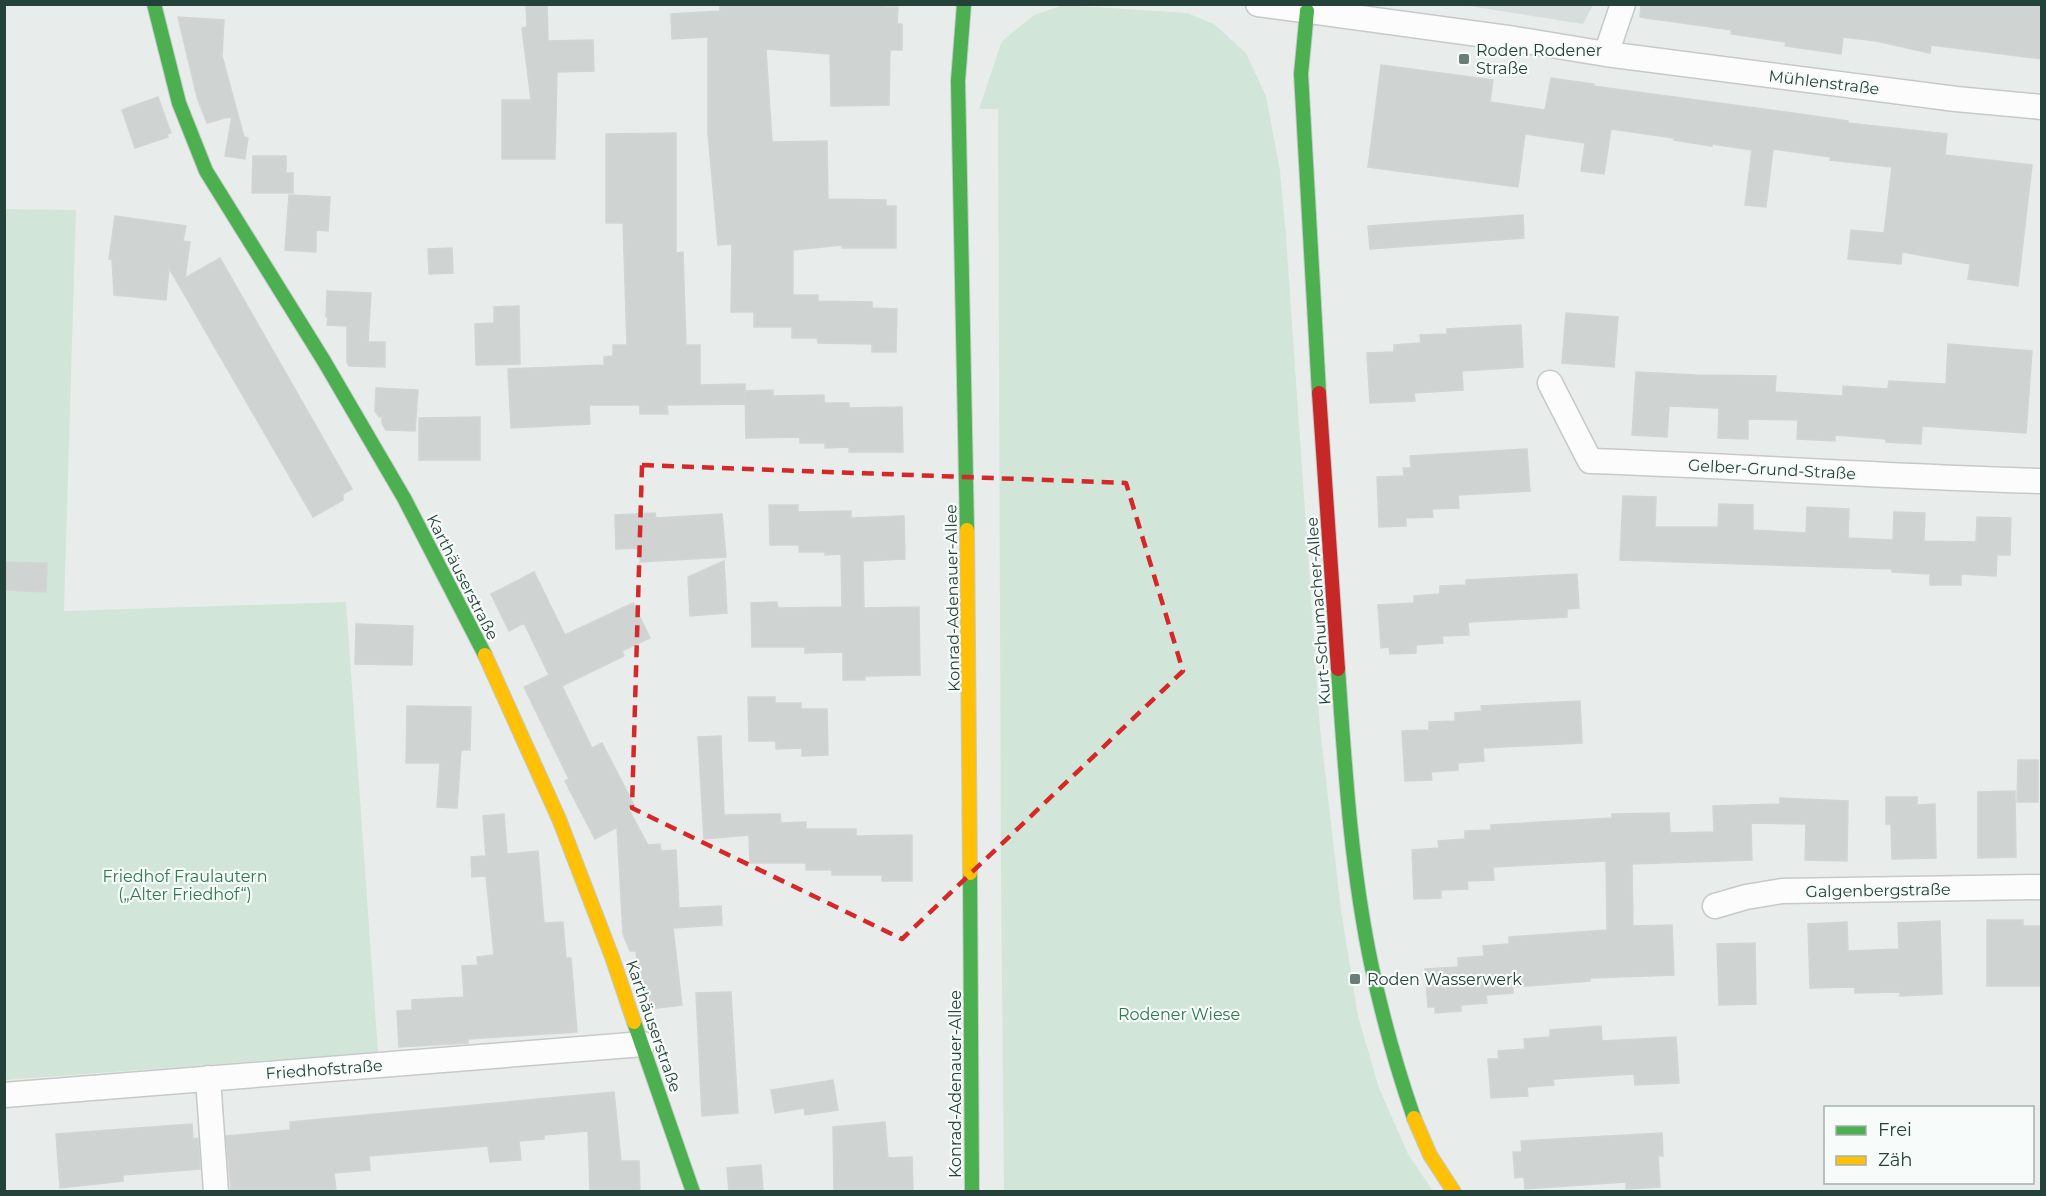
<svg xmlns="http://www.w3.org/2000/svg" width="2046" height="1196" viewBox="0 0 2046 1196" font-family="Montserrat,sans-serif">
  <rect width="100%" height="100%" fill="#e8edeb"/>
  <path fill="#d6dedb" d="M1463,5H1593L1583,24Z"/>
  <path fill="#d1e6d8" d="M1064,5L1187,13L1214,24L1246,53L1266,96L1280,171L1286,236L1320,728L1341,910L1358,1016L1379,1088L1408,1154L1433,1191H1004L1001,876L998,109H979L1002,41L1034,15Z
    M5,209L76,210L64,611L346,602L378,1052L5,1080Z"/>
  <path fill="#cfd4d2" stroke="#d1d6d4" stroke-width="1.5" d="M526,4H547L548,41L593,40L594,71L557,72L555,159H502V100H531L522,28L527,27Z
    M720,4H884V7H898L897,24H902V50H890L889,105L831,106L830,54L766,49L772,142L827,141L828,199L886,200V206H896V248H842V245L793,250V295H818V301L872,302V308L897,309L896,352H872V344L818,343L817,338H792V327H754V312H731L732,244L718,245L708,133V37L672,39L671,14L720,11Z
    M1641,4H2042V59L1931,45L1930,53L1876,41L1843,37L1841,54L1785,46L1786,42L1731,34L1732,30L1640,17Z
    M178,17L224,20L222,56L244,137L248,138L245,159L225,156L232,116L207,123L197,97Z
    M1381,65L1493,80L1490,102L1545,110L1551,78L1594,84L1593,86L1800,114L1848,121V123L1947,134L1945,155L2032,165L2018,286L1968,279L1970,264L1902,252L1901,264L1848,259L1851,230L1884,233L1892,167L1830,160L1831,157L1773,149L1766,207L1745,205L1752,150L1712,144V146L1674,140V138L1611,129L1604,174L1581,171L1585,143L1525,134L1518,187L1368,167Z
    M158,97L171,133L167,134L168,137L135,148L122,110Z
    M676,133V253L683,252L686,345H700V385L745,384V404L667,405L668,414H640V405H589L590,424L511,428L508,369L604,365V357L613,356V345H627L623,223H606V134Z
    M253,156H286V173H293V193H252Z
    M289,195L330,197L328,231L316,230V252L285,250Z
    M1523,215L1524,238L1370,249L1368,226Z
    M115,216L186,226L183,241L190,242L185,278L220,258L352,489L343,494V500L313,517L169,268L166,300L114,295L112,259H109Z
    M452,248L453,273L429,274L428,249Z
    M327,291L371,293L368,342H385V367L349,366L347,362V326L327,325L328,317H326Z
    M519,306L520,364L476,365L475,324L494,323V307Z
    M1566,313L1618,317L1614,367L1562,363Z
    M1521,325L1523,367L1462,371L1463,390L1414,393L1415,401L1370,403L1367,353L1394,352V345L1421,343L1420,335L1447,334V329Z
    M1948,344L2032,351L2026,433L1922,426L1921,444L1886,442V439L1835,435V441L1797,439L1798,420L1748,419V439L1718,438L1719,408L1669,406L1667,437L1632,435L1636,372L1697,375L1776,376L1775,392L1843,396V386L1888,389L1889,381L1946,384Z
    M376,388L418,390L415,431L386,430L382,423V417H379L375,411Z
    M773,390V396L824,395V403H849V408L902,407L903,452H849V447L825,448V443H800V437L746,438L745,391Z
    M480,417V460H419V418Z
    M1527,449L1530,491L1458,495L1459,508L1432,509L1433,517L1406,518V526L1379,527L1377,477L1404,476L1403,468H1411L1410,456Z
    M1623,496L1656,497L1655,527H1718L1719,504L1753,505V530L1806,533L1807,507L1849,509L1848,538L1893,540L1894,512L1925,513L1924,541L1976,542L1977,517L2011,518L2010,555H1997L1996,576L1961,574V585H1930V574L1892,572V569L1620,560Z
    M769,505H798V512L851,511V518L904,516L905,559L863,561L864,608L919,607L920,675L865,676V680H843V652L805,653V647H752L751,603L777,602L778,608L842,607L841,554L825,555V552H799V545H770Z
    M655,513L656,518L722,514L726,557L640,562V548L616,549L615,515Z
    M724,561L727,613L690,616L688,577Z
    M4,562L47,563L46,592L4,590Z
    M534,572L565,635L633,603L650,638L622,651L624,656L562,686L592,748L602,743L634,805L628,808L648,845L660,844L661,851L676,850L679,908L721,906L722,925L673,928L682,1005L650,1009L639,978L636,951H630L623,934L617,827L595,839L565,781L569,779L524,687L549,675L524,623L509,631L491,594Z
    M1577,574L1579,608L1567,609V617L1468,622L1469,635L1442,636L1443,643L1416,645V653L1390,654L1389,647L1381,648L1378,605L1414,603V596L1440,594V586L1466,585V580Z
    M356,624L413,626L412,665L355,664Z
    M748,697H775V703H801V709H827L828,755L802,756V748L776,749V741H749Z
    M1580,701L1582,743L1483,748L1484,761L1458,763V770L1431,772L1432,780L1405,781L1402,731L1429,730V722L1455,721V713L1482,711L1481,706Z
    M407,706L471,707L470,750H461L457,808L437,807L440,763H406Z
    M721,736L724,815L780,814L781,823L806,822V829H856V836L912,835V881H882V875H832V870H806V863H750L749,835L704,839L698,737Z
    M2018,760H2038V802H2017Z
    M2015,791L2016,857L1978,858V792Z
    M1886,797H1917V805L1935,804L1936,858L1892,859L1891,824H1886Z
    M1780,798L1848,801L1847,861L1805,860L1806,824L1751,823L1752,860L1632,864L1633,926L1672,925L1674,975L1590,978V981L1513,987V993L1486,995L1487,1003L1461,1005V1011L1435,1013V1007H1428L1425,969L1458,967V958L1484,956L1483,946L1509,944V937L1607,930L1606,861L1493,867L1494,880L1467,881L1468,889L1441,890V898L1414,899L1412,850L1439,848L1438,841L1465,839V831L1491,830V825L1612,818V814L1669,813L1670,833L1714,832L1713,806L1780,804Z
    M504,814L507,854L538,851L544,923L563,922L566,958H571L577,1032L468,1039V1043L399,1047L397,1011L412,1010V1000L464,997L462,966L478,965L477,957L494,955L486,876L472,877L471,857L486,856L483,816Z
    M1987,920H2023V926H2042V986H1987Z
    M1940,921L1942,994L1900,996V992L1855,993V987L1810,988L1808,924L1847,922L1848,951L1899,949L1898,923Z
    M1755,943L1756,1004L1719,1005L1717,944Z
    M731,992L738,1113L702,1116L696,993Z
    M1601,1026L1602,1041L1676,1037L1679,1083L1635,1085L1634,1074L1553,1079L1554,1085L1527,1087L1528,1096L1491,1098L1488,1059H1499L1498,1051L1525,1049L1524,1039L1550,1037V1030Z
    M833,1080L838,1110L805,1115L804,1108L775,1113L771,1090Z
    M614,1092L621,1161H639L640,1191H590L588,1131L544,1135V1139L519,1141L521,1160L490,1162L488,1146L369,1156L370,1170L334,1173L336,1191H231L226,1136L290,1130V1122Z
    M885,1122L888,1158L912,1157L913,1191L834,1190L833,1127Z
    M192,1124L193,1139L198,1138L200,1169L123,1175V1181L60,1188L56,1134Z
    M1662,1133L1663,1156H1658L1660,1187L1626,1189V1182L1525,1189L1524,1177L1515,1178L1513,1152H1522L1521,1141Z
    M761,1165L763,1191H729L727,1168Z"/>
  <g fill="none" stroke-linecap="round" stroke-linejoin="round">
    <defs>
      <path id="street" d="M1258,4L1515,39L1606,54L1956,99L2042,107
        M1606,54L1623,4
        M1550,383L1590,461C1741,466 1891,477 2042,481
        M1715,906L1746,897L1782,891L2042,887
        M208,1078L216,1192
        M4,1095L643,1044"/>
      <path id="fast" d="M154,4L179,103L206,171L324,361L404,498L485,655
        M964,4L958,81L967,530
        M1307,11L1301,74L1319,393
        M1338,669C1345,769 1351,870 1372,968C1383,1019 1397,1069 1414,1118
        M970,873L972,1192
        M634,1022L693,1192"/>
      <path id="slow" d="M967,530L970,873
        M485,655L559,819L612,957L634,1022
        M1414,1118L1430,1155L1454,1192"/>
      <path id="jam" d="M1319,393L1338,669"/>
    </defs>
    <use href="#street" stroke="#c5cac8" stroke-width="27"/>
    <use href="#fast" stroke="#c3cbc8" stroke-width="16"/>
    <use href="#slow" stroke="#c3cbc8" stroke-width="16"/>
    <use href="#jam" stroke="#c3cbc8" stroke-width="16"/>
    <use href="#street" stroke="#fcfcfc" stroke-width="24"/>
    <use href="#fast" stroke="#4caf50" stroke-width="14"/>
    <use href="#slow" stroke="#ffc107" stroke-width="14"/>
    <use href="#jam" stroke="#c62828" stroke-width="14"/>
  </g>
  <path fill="none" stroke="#d62828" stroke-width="4.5" stroke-dasharray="12 8" stroke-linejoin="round" d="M642,465L1126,483L1183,671L902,939L632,808Z"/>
  <g fill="#697e78" stroke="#f7fbf9" stroke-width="2">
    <rect x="1458" y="53" width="12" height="12" rx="3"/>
    <rect x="1349" y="973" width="12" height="12" rx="3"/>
  </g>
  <g text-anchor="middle" stroke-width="4.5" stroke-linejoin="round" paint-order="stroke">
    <g font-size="16" fill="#24423a" stroke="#f7fbf9" text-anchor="start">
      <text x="1476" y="56">Roden Rodener<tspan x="1476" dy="18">Straße</tspan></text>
      <text x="1367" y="985">Roden Wasserwerk</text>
    </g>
    <g font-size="16" fill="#24423a" stroke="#f7fbf9">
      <text transform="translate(1824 82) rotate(7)" y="6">Mühlenstraße</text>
      <text transform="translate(1772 469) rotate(3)" y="6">Gelber-Grund-Straße</text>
      <text transform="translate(463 577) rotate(63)" y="6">Karthäuserstraße</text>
      <text transform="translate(952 598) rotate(-91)" y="6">Konrad-Adenauer-Allee</text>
      <text transform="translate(1318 611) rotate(-94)" y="6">Kurt-Schumacher-Allee</text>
      <text transform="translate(1878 890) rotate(-1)" y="6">Galgenbergstraße</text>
      <text transform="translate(654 1026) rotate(71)" y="6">Karthäuserstraße</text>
      <text transform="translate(324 1069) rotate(-4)" y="6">Friedhofstraße</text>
      <text transform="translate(955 1084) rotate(-90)" y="6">Konrad-Adenauer-Allee</text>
    </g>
    <g font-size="16" fill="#2d7a4b" stroke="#f7fbf9">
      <text x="185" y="882">Friedhof Fraulautern<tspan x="185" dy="18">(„Alter Friedhof“)</tspan></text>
      <text x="1179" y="1020">Rodener Wiese</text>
    </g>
  </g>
  <rect width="2046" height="1196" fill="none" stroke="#24423a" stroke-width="12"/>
  <rect x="1824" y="1106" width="210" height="78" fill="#f7fbf9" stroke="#a3b1ad" stroke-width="1.5"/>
  <rect x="1836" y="1126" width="30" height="9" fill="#4caf50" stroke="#a3b1ad" stroke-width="1.5"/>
  <text x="1878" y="1136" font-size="18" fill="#24423a">Frei</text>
  <rect x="1836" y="1156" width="30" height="9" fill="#ffc107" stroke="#a3b1ad" stroke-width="1.5"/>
  <text x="1878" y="1166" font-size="18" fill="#24423a">Zäh</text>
</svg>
